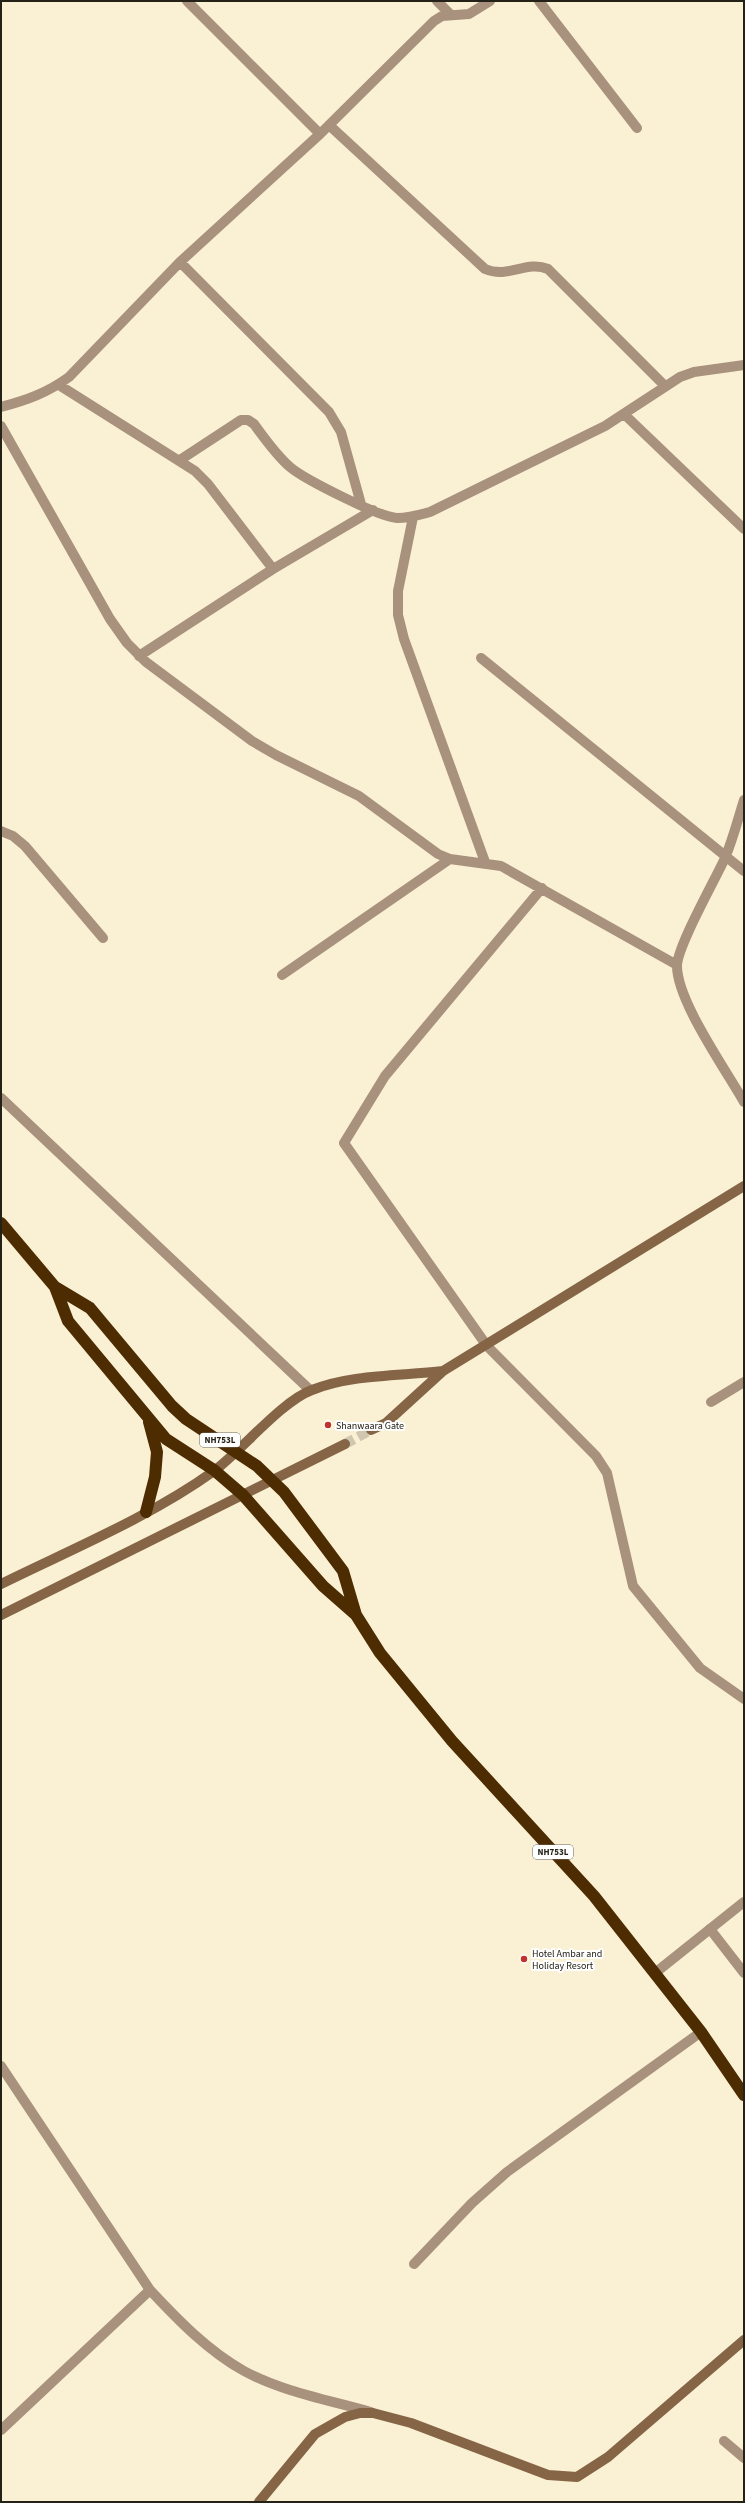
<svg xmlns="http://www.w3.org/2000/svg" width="745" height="2503" viewBox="0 0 745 2503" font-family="'Source Sans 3',sans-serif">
  <rect width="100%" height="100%" fill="#faf1d5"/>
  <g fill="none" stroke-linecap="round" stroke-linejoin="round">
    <path stroke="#cfc7af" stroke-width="10" stroke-dasharray="10 5" stroke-linecap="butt" d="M345,1444L371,1430"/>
    <path stroke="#a9927d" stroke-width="10" d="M710,1929L744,1973
      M1,2066L150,2290C178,2320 208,2351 244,2371C283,2392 329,2400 371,2412
      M414,2264L472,2203L507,2172L701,2032
      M1,2430L150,2290
      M724,2441L744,2458"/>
    <path stroke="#a9927d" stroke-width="10" d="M187,1L320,134
      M437,1L450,14
      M539,1L637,128
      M329,125L485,269C509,279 526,260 548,269L664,385
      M180,262L329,412L341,432L361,504
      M59,385L195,471L208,484L273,569
      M1,407C27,400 47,393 69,377L180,262L320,134L434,21L442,16L469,14L490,1
      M625,415L744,529
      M1,426L110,619L127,643L146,662L252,741L276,755L359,796L438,854L450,859L501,866L677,965
      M180,460L241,420H248L254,424C265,439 276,455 290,467C304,479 379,517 397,518C409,518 419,515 430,512L605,426L680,377L694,372L744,365
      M413,517L398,591V615L404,639L485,862
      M139,656L273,569L373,510
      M481,658L744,871
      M744,800C738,819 733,839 725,858C715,880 677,947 677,966C677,1001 726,1070 744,1102
      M1,831L13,836L25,846L103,938
      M542,888L385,1076L344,1143L487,1346L596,1456L607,1473L633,1586L700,1668L744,1699
      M282,975L450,859
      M1,1098L310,1390
      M711,1402L744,1382
      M655,1973L744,1902"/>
    <path stroke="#856546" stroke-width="10" d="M371,1430L386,1423L443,1371L744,1186
      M1,1584C72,1549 150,1517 214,1471C242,1450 282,1401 312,1390C352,1374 401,1376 443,1371
      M1,1615L345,1444
      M259,2502L315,2434L345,2417L360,2413H373L411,2423L548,2475L577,2477L608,2457L744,2340"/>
    <path stroke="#4e2c02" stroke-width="12" d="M1,1223L55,1287L68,1321L166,1439L214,1470L243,1495L323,1586L356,1615
      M55,1287L90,1308L172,1406L186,1419L257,1466L284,1492L343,1571L356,1615L380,1653L452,1741L594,1896L701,2032L744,2095
      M146,1512L155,1477L157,1452L149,1422"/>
  </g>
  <g fill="#c0322c" stroke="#fff" stroke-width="1.5">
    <circle cx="328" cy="1425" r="4"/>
    <circle cx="524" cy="1959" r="4"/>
  </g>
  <g text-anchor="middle" stroke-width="4" stroke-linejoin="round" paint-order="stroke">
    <g fill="#fff" stroke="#66645d" stroke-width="1">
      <rect x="200" y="1433" width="40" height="14" rx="3"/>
      <rect x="533" y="1845" width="40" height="14" rx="3"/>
    </g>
    <g font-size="9" font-weight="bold" fill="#242117">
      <text x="220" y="1443">NH753L</text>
      <text x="553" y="1855">NH753L</text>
    </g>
    <g font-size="10" fill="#242117" stroke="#fff" text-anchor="start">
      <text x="336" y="1429">Shanwaara Gate</text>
      <text x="532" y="1957">Hotel Ambar and<tspan x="532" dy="12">Holiday Resort</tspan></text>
    </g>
  </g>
  <rect width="745" height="2503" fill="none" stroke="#242117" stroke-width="4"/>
</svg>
